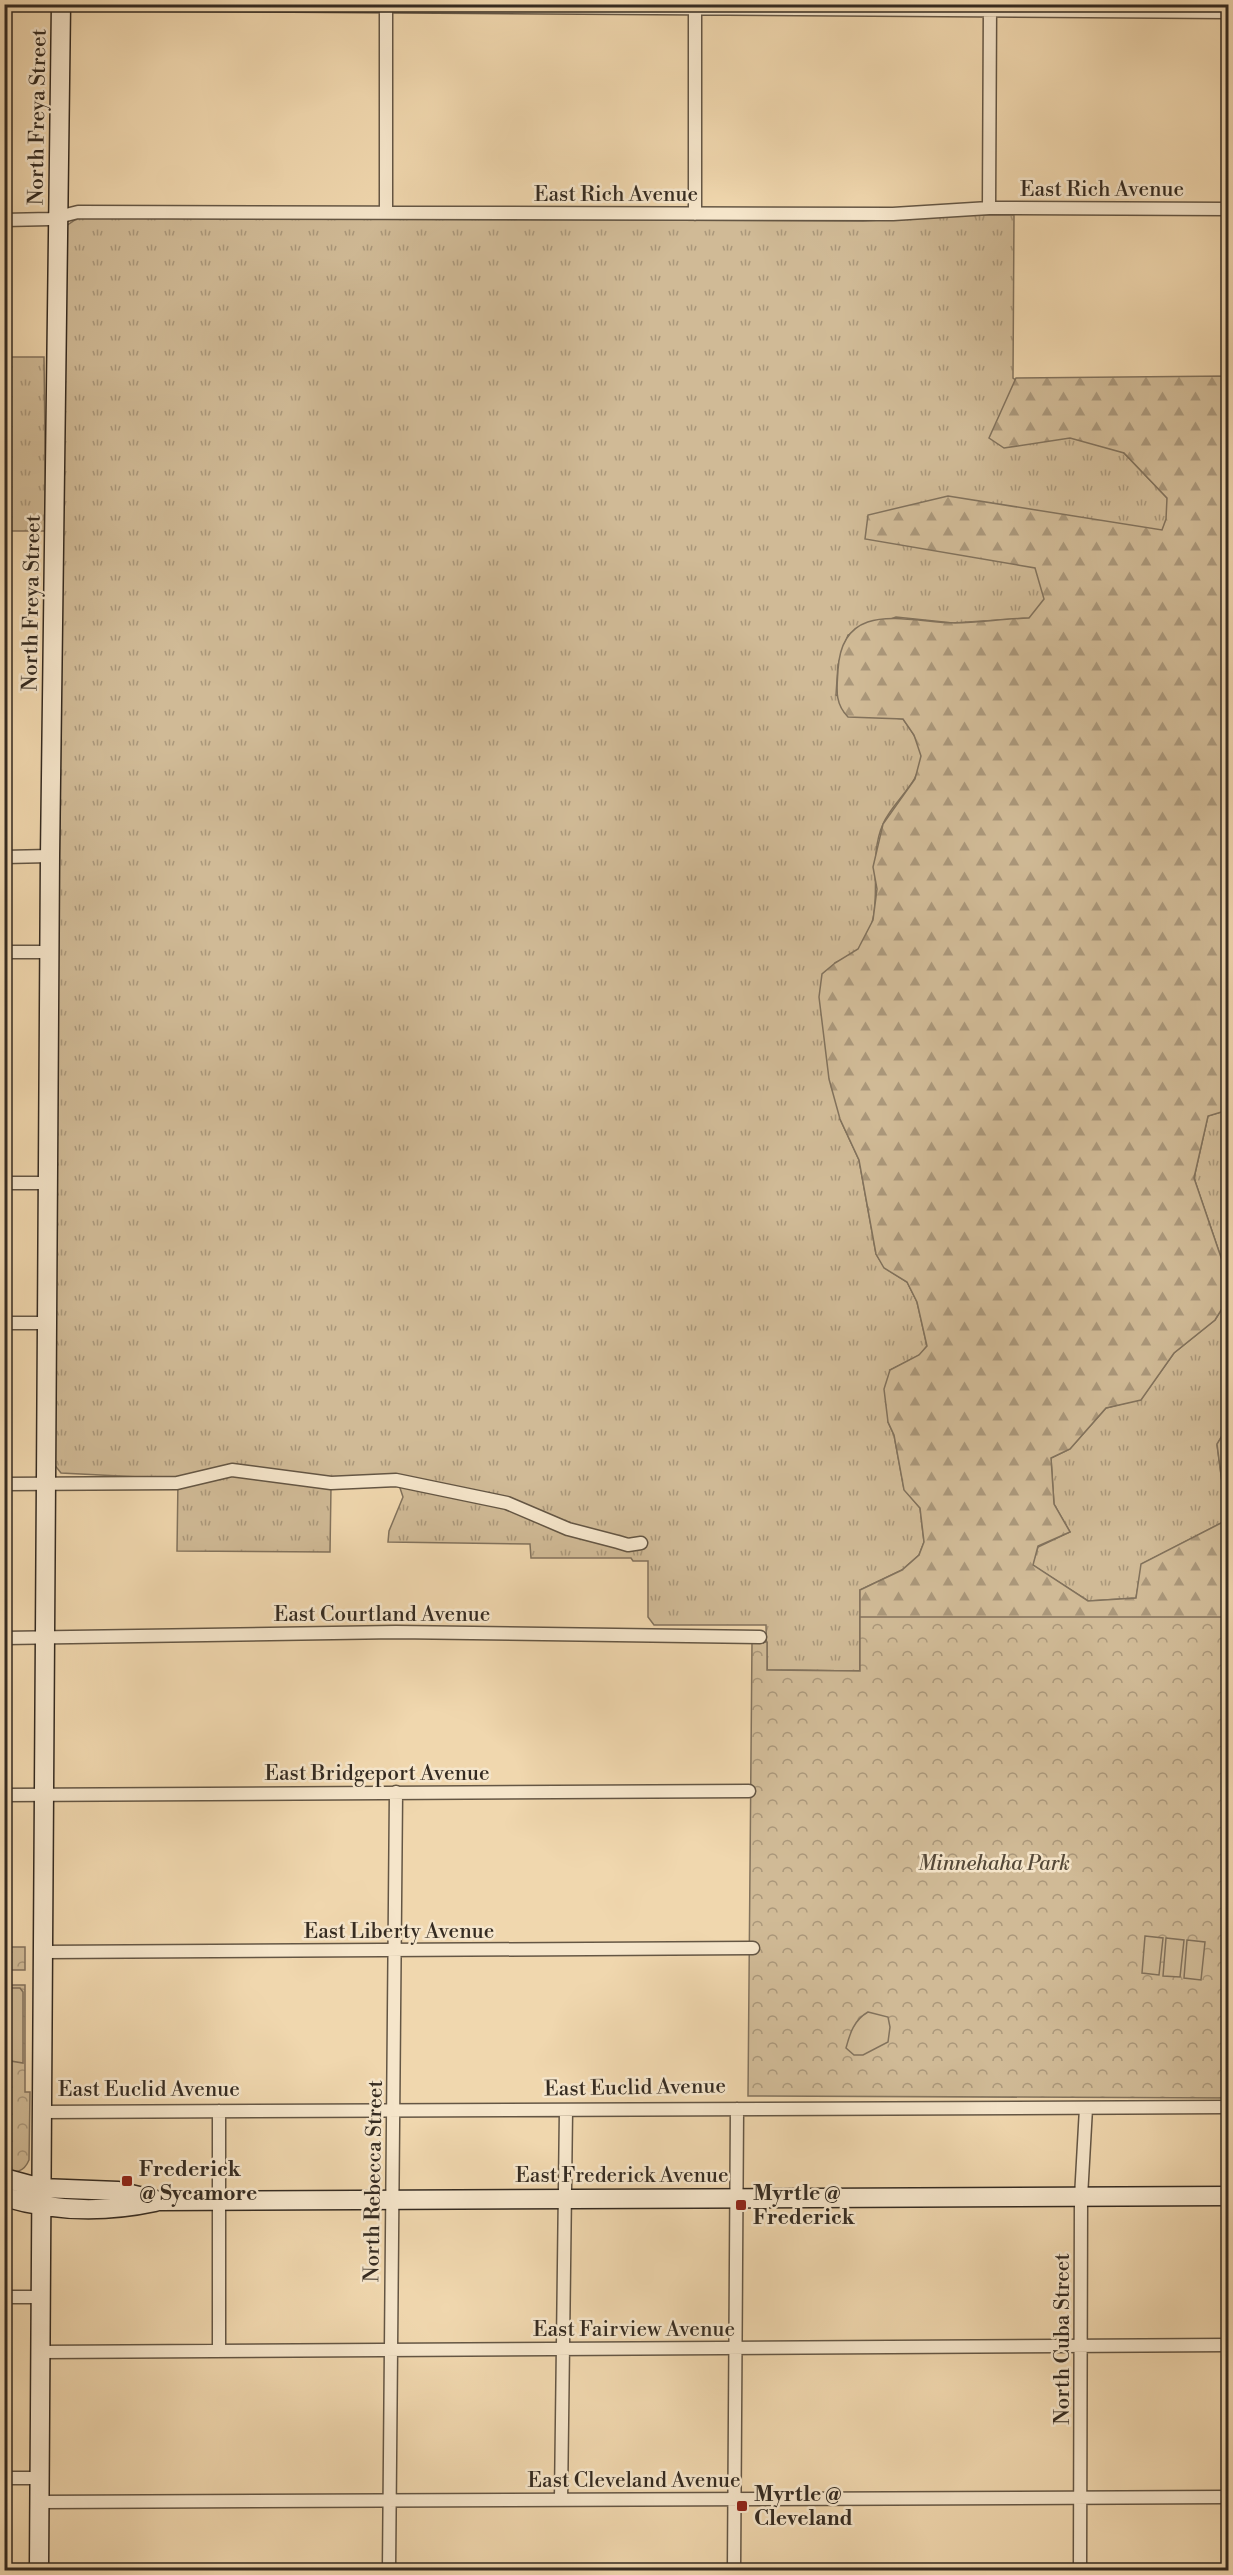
<svg xmlns="http://www.w3.org/2000/svg" width="1233" height="2575" viewBox="0 0 1233 2575" font-family="'Libre Bodoni',serif">
  <defs>
    <pattern id="grass-tufts" width="24" height="20" patternUnits="userSpaceOnUse" patternTransform="scale(1.5)"><rect width="24" height="20" fill="#d0ba96"/><path d="M3 7l-1-3M5 7V3M7 7l1-3M15 17l-1-3M17 17v-4M19 17l1-3" fill="none" stroke="#aa977a"/></pattern>
    <pattern id="forest-firs" width="22" height="20" patternUnits="userSpaceOnUse" patternTransform="scale(1.5)"><rect width="22" height="20" fill="#d0ba96"/><path d="M5 1l3.5 6h-7zM16 11l3.5 6h-7z" fill="#aa977a"/></pattern>
    <pattern id="park-crowns" width="20" height="18" patternUnits="userSpaceOnUse" patternTransform="scale(1.5)"><rect width="20" height="18" fill="#d0ba96"/><path d="M2 6a3 3 0 1 1 6 0M12 15a3 3 0 1 1 6 0" fill="none" stroke="#aa977a"/></pattern>
  </defs>
  <rect width="100%" height="100%" fill="#f0d7ae"/>
  <filter id="stains"><feTurbulence type="fractalNoise" baseFrequency=".00333" numOctaves="4"/><feColorMatrix values="0 0 0 0 .2 0 0 0 0 .09 0 0 0 0 .02 0 0 0 .5 -.17"/></filter>
  <radialGradient id="worn" r=".72"><stop offset=".6" stop-color="#630" stop-opacity="0"/><stop offset="1" stop-color="#630" stop-opacity=".3"/></radialGradient>
  <path fill="url(#grass-tufts)" stroke="#82725c" stroke-width="1.5" d="M972,215H1014L1013,378L1124,453L1167,498L1185,555L1029,618L953,623L896,617L848,635L838,665L836,695L878,716L903,719C910,729 921,743 921,756C921,784 893,800 883,824C865,864 889,912 859,949C854,955 842,959 835,963L840,1119L859,1160L876,1254L885,1268L907,1282L917,1302L927,1346L920,1355L890,1370L888,1422L894,1435L904,1489L920,1508L924,1542L919,1555L902,1570L860,1590V1671L767,1670L766,1625H654L648,1617V1561H633L631,1558H531L530,1544L388,1542L389,1531L403,1497L399,1485L331,1487L330,1552L177,1551L178,1479L61,1473L53,1463L66,226L78,218L863,221Z
    M5,357H44L46,531H5Z
    M1228,1110V1278L1194,1178L1208,1116Z
    M1228,1299V1426L1217,1445L1227,1520L1142,1564L1136,1598L1088,1601L1032,1565L1038,1547L1070,1532L1054,1504L1051,1458L1070,1449L1106,1408L1141,1399L1174,1353L1215,1320Z"/>
  <path fill="url(#forest-firs)" stroke="#82725c" stroke-width="1.5" d="M1228,376V1110L1208,1116L1194,1178L1228,1278V1299L1215,1320L1174,1353L1141,1400L1106,1408L1070,1449L1051,1458L1054,1504L1070,1532L1038,1546L1033,1565L1088,1601L1136,1598L1141,1564L1227,1520L1217,1444L1228,1426V1979L750,1941L752,1778L767,1642V1670L860,1671V1590L902,1570L919,1555L924,1542L920,1508L904,1490L894,1435L888,1422L884,1389L890,1370L919,1355L927,1346L917,1302L907,1282L884,1268L876,1254L859,1160L840,1119L829,1079L819,997L822,974L835,963L858,949L873,920L877,889L873,867L883,824L915,779L921,756L914,735L903,719L848,717C834,703 837,688 838,670C842,597 910,623 955,623C980,622 1005,619 1029,618L1044,599L1035,568L865,539L868,515L948,496L1162,530L1166,519L1167,498L1124,453L1070,438L1004,448L989,438L1016,378Z"/>
  <path fill="url(#park-crowns)" stroke="#82725c" stroke-width="1.5" d="M860,1617H1228V2098L748,2096L752,1642H767V1670L860,1671Z
    M4,1947H25V1970H5Z
    M4,1985H25V2092H30L29,2160C24,2172 15,2174 5,2169Z"/>
  <path fill="#d0ba96" stroke="#82725c" stroke-width="1.5" d="M1145,1936L1163,1938L1159,1975L1142,1973Z
    M1166,1938L1184,1940L1180,1977L1163,1976Z
    M1187,1940L1205,1942L1201,1980L1184,1978Z
    M5,1988H20L23,1992V2063L5,2060Z
    M868,2012L888,2017L890,2027L888,2042L863,2055H854L846,2048C850,2033 854,2020 868,2012Z"/>
  <g fill="none" stroke-linecap="round" stroke-linejoin="round">
    <defs>
      <path id="street" d="M82,4L1228,12
        M989,208L990,4
        M386,213V4
        M695,214V4
        M4,220L50,219L78,212L893,214L989,208L1228,209
        M4,857L50,856
        M4,952H50
        M4,1183H47
        M4,1323H46
        M4,1484L177,1483L232,1470L331,1483L396,1480L507,1503L568,1529L618,1542L628,1545L641,1543
        M4,1638L396,1632L760,1637
        M4,1795L749,1791
        M44,1952L753,1948
        M41,2112L1228,2107
        M4,2297H40
        M219,2351V2111
        M40,2352L1228,2345
        M4,2478H39
        M561,2500L566,2110
        M39,2502L1228,2497
        M389,2570L396,1792
        M734,2570L737,2109
        M1080,2570L1081,2197L1086,2108"/>
      <path id="secondary" d="M4,2178L41,2188L118,2191L160,2201L1228,2196
        M4,2197C55,2212 104,2213 155,2202
        M39,2570L50,856L61,4"/>
    </defs>
    <use href="#street" stroke="#645644" stroke-width="15"/>
    <use href="#secondary" stroke="#352b21" stroke-width="21"/>
    <use href="#street" stroke="#f5e5ca" stroke-width="12"/>
    <use href="#secondary" stroke="#f5e5ca" stroke-width="18"/>
  </g>
  <g fill="#8f2418" stroke="#f5e5ca" stroke-width="2">
    <rect x="121" y="2175" width="12" height="12" rx="3"/>
    <rect x="735" y="2199" width="12" height="12" rx="3"/>
    <rect x="736" y="2500" width="12" height="12" rx="3"/>
  </g>
  <g text-anchor="middle" stroke-width="5" stroke-linejoin="round" paint-order="stroke">
    <g font-size="21" fill="#352b21" stroke="#f5e5ca">
      <text transform="translate(37 117) rotate(-89)" y="7">North Freya Street</text>
      <text x="1102" y="196">East Rich Avenue</text>
      <text x="616" y="201">East Rich Avenue</text>
      <text transform="translate(31 603) rotate(-89)" y="7">North Freya Street</text>
      <text x="382" y="1621">East Courtland Avenue</text>
      <text x="377" y="1780">East Bridgeport Avenue</text>
      <text x="399" y="1938">East Liberty Avenue</text>
      <text transform="translate(635 2087) rotate(-1)" y="7">East Euclid Avenue</text>
      <text x="149" y="2096">East Euclid Avenue</text>
      <text x="622" y="2182">East Frederick Avenue</text>
      <text transform="translate(373 2181) rotate(-89)" y="7">North Rebecca Street</text>
      <text x="634" y="2336">East Fairview Avenue</text>
      <text transform="translate(1062 2339) rotate(-90)" y="7">North Cuba Street</text>
      <text x="634" y="2487">East Cleveland Avenue</text>
    </g>
    <g font-size="21" font-style="italic" fill="#544838" stroke="#f5e5ca">
      <text x="994" y="1870">Minnehaha Park</text>
    </g>
    <g font-size="21" font-weight="bold" fill="#352b21" stroke="#f5e5ca" text-anchor="start">
      <text x="139" y="2176">Frederick<tspan x="139" dy="24">@ Sycamore</tspan></text>
      <text x="753" y="2200">Myrtle @<tspan x="753" dy="24">Frederick</tspan></text>
      <text x="754" y="2501">Myrtle @<tspan x="754" dy="24">Cleveland</tspan></text>
    </g>
  </g>
  <rect width="1233" height="2575" fill="none" stroke="#f0d7ae" stroke-width="24"/>
  <rect x="6" y="6" width="1221" height="2563" fill="none" stroke="#352b21" stroke-width="3"/>
  <rect x="12" y="12" width="1209" height="2551" fill="none" stroke="#352b21" stroke-width="1.5"/>
  <rect width="100%" height="100%" filter="url(#stains)"/>
  <rect width="100%" height="100%" fill="url(#worn)"/>
</svg>
